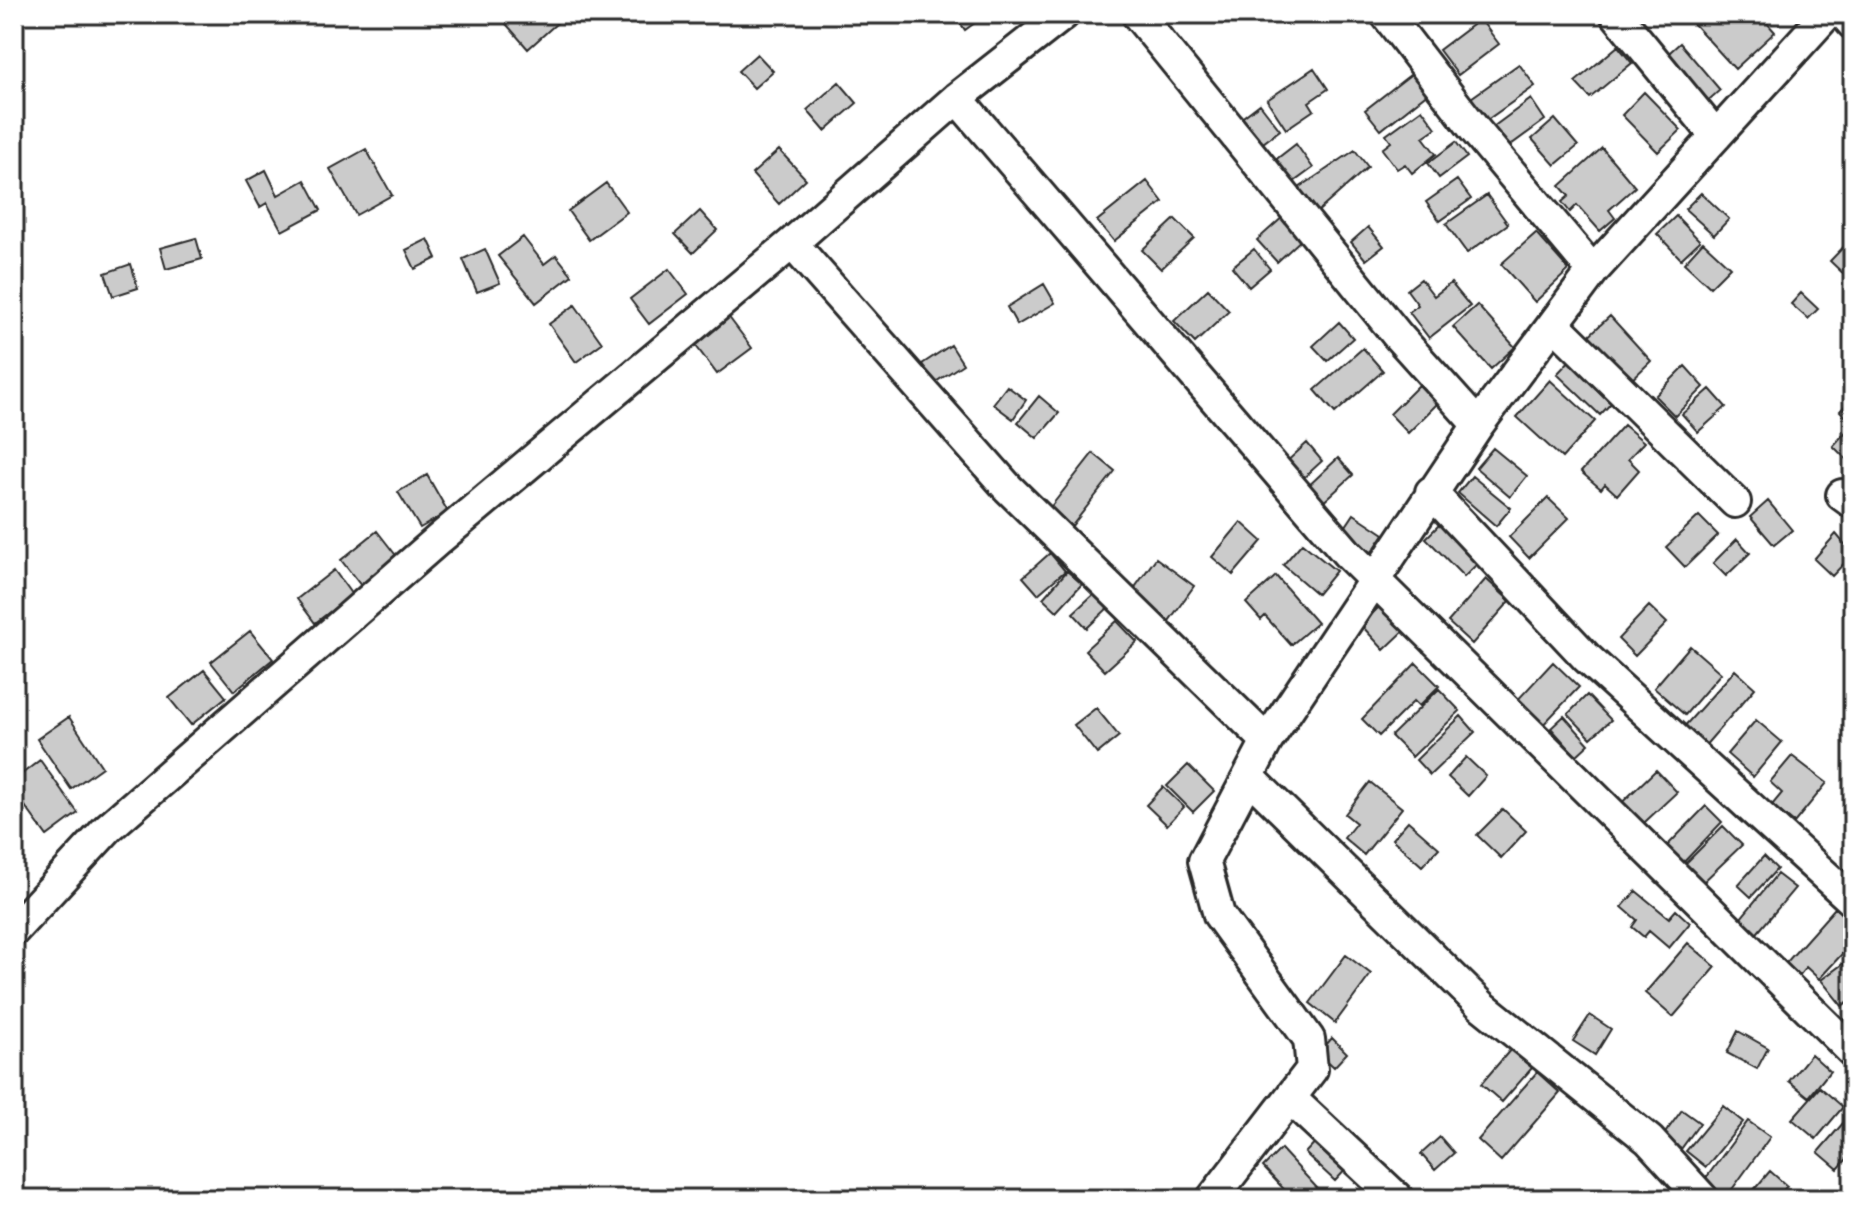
<svg xmlns="http://www.w3.org/2000/svg" width="1867" height="1213" viewBox="0 0 1867 1213" font-family="'Shantell Sans',sans-serif">
  <rect width="100%" height="100%" fill="#fff"/>
  <filter id="ink" filterUnits="userSpaceOnUse"><feTurbulence type="fractalNoise" baseFrequency=".0125" numOctaves="2"/><feDisplacementMap in="SourceGraphic" scale="16" xChannelSelector="R" yChannelSelector="G"/><feConvolveMatrix kernelMatrix="1 2 1 2 8 2 1 2 1" color-interpolation-filters="sRGB"/></filter>
  <g filter="url(#ink)">
    <path fill="#cbcbcb" stroke="#2b2b2b" stroke-width="2" d="M505,14H567L528,49L501,18Z
      M954,14H971L976,22L965,30Z
      M1704,14H1759L1775,32L1735,69L1693,23Z
      M1480,19L1499,44L1458,75L1439,50Z
      M1680,43L1720,90L1702,106L1662,59Z
      M1618,46L1632,63L1590,98L1575,82Z
      M757,54L773,71L754,88L738,71Z
      M1519,64L1535,86L1487,120L1471,98Z
      M1314,68L1328,89L1309,102L1314,110L1286,129L1267,100Z
      M1414,72L1429,92L1381,130L1365,110Z
      M839,82L857,103L825,131L807,110Z
      M1644,92L1681,130L1658,152L1622,115Z
      M1531,99L1545,120L1508,147L1493,127Z
      M1260,104L1280,130L1259,146L1239,120Z
      M1422,109L1436,128L1423,137L1436,154L1412,173L1405,164L1397,169L1382,149L1391,142L1386,135Z
      M1555,119L1578,146L1555,165L1532,139Z
      M1456,142L1467,157L1439,178L1428,163Z
      M1296,144L1313,168L1291,184L1274,161Z
      M1602,148L1635,187L1609,210L1615,218L1600,231L1577,205L1570,212L1562,202L1569,196L1560,186Z
      M366,149L392,195L356,215L330,169Z
      M779,150L806,179L779,204L752,174Z
      M1355,150L1368,167L1315,214L1296,190Z
      M266,170L278,195L305,180L321,210L282,231L267,203L260,207L246,181Z
      M1457,180L1471,199L1440,221L1426,202Z
      M1147,181L1163,202L1114,241L1097,221Z
      M606,183L627,212L589,240L568,211Z
      M1701,193L1729,219L1714,235L1685,209Z
      M1487,195L1508,224L1467,253L1446,224Z
      M700,211L717,230L693,253L675,234Z
      M1284,216L1303,238L1277,262L1257,240Z
      M1676,216L1700,241L1681,259L1657,234Z
      M1175,219L1194,238L1161,269L1142,250Z
      M1368,227L1384,246L1366,260L1351,242Z
      M1536,233L1569,270L1535,302L1501,264Z
      M523,237L544,264L556,255L572,275L536,303L498,256Z
      M1853,237V275L1849,279L1830,261Z
      M196,238L202,259L166,269L160,248Z
      M428,239L437,258L415,269L406,250Z
      M1703,242L1730,267L1710,287L1684,263Z
      M485,249L500,283L477,292L463,259Z
      M1254,249L1270,269L1249,287L1232,267Z
      M131,264L138,288L113,296L105,273Z
      M669,269L688,294L649,324L630,299Z
      M1421,279L1434,296L1451,283L1470,306L1429,338L1409,312L1418,305L1407,290Z
      M1044,284L1055,303L1017,325L1007,307Z
      M1208,289L1229,311L1195,343L1174,321Z
      M1801,293L1818,309L1808,319L1791,304Z
      M575,305L602,343L576,362L549,324Z
      M1477,305L1515,347L1491,369L1453,327Z
      M728,316L752,348L717,374L693,342Z
      M1610,316L1651,361L1625,386L1584,340Z
      M1339,322L1353,338L1327,361L1313,346Z
      M951,345L963,364L934,383L922,364Z
      M1363,348L1383,371L1335,413L1315,390Z
      M1573,357L1616,398L1600,415L1557,374Z
      M1685,366L1704,387L1675,416L1655,396Z
      M1550,380L1595,421L1562,458L1517,417Z
      M1419,385L1437,404L1408,433L1390,414Z
      M1007,386L1026,400L1013,419L993,404Z
      M1710,389L1726,407L1698,432L1682,414Z
      M1039,396L1059,413L1037,438L1018,422Z
      M1853,397V466L1833,446L1853,424L1840,411Z
      M1624,425L1644,442L1628,459L1639,470L1617,495L1605,484L1601,489L1581,472Z
      M1307,443L1322,461L1298,483L1283,465Z
      M1493,448L1527,476L1510,497L1476,468Z
      M1093,453L1115,471L1071,527L1049,509Z
      M1338,458L1353,475L1319,506L1304,490Z
      M427,475L448,512L420,528L398,492Z
      M1472,476L1511,508L1496,526L1458,493Z
      M1548,498L1569,518L1529,558L1509,537Z
      M1768,501L1792,530L1774,545L1750,517Z
      M1354,514L1384,534L1372,552L1342,532Z
      M1448,516L1486,555L1464,577L1426,538Z
      M1699,516L1718,535L1685,567L1666,547Z
      M1241,522L1262,541L1233,575L1212,557Z
      M377,531L398,558L362,587L341,560Z
      M1836,534L1853,554L1832,576L1814,559Z
      M1737,539L1750,553L1726,576L1713,563Z
      M1302,543L1336,571L1317,594L1283,565Z
      M1050,553L1065,571L1038,594L1023,577Z
      M1156,558L1194,586L1169,621L1131,593Z
      M334,570L352,595L315,623L297,599Z
      M1067,571L1082,584L1057,611L1043,598Z
      M1276,576L1317,623L1291,645L1265,616L1261,620L1246,603Z
      M1486,579L1510,601L1472,644L1448,622Z
      M1096,592L1109,607L1087,628L1073,613Z
      M1380,606L1404,631L1384,650L1361,625Z
      M1649,606L1667,623L1635,656L1618,639Z
      M1117,621L1137,642L1105,671L1085,650Z
      M250,631L273,659L234,691L211,662Z
      M1690,646L1721,673L1685,715L1654,688Z
      M1553,662L1579,687L1538,730L1513,705Z
      M1416,663L1439,686L1419,706L1414,701L1379,736L1362,719Z
      M204,670L226,697L191,725L169,698Z
      M1735,670L1755,688L1703,748L1682,729Z
      M1439,689L1460,711L1412,757L1391,736Z
      M1587,695L1611,720L1591,738L1568,714Z
      M1096,708L1119,736L1097,754L1074,725Z
      M1461,716L1475,732L1430,775L1416,760Z
      M1564,716L1589,744L1576,756L1551,728Z
      M69,717L102,767L71,789L37,739Z
      M1756,720L1782,742L1753,777L1727,754Z
      M1792,756L1827,783L1794,823L1772,805L1782,793L1770,782Z
      M1466,757L1486,776L1468,796L1448,777Z
      M40,760L78,813L47,836L14,791V780Z
      M1188,765L1214,791L1193,812L1167,786Z
      M1656,770L1677,792L1631,835L1611,813Z
      M1370,782L1402,808L1364,855L1344,838L1356,823L1345,814Z
      M1163,787L1184,807L1167,825L1146,805Z
      M1706,806L1722,822L1680,866L1663,850Z
      M1503,809L1526,831L1501,858L1477,835Z
      M1408,821L1439,848L1422,866L1392,839Z
      M1723,826L1742,845L1699,886L1682,867Z
      M1764,856L1777,869L1751,897L1738,885Z
      M1777,874L1795,888L1753,938L1736,924Z
      M1636,891L1669,918L1676,910L1690,923L1669,948L1649,931L1644,937L1632,927L1637,920L1622,907Z
      M1835,908L1853,925V942L1819,979L1806,967L1799,976L1786,963Z
      M1688,943L1716,967L1673,1017L1645,993Z
      M1346,955L1371,974L1335,1023L1310,1003Z
      M1844,963L1853,975V998L1842,1006L1821,980Z
      M1590,1015L1611,1029L1595,1055L1573,1041Z
      M1738,1031L1768,1048L1757,1069L1727,1053Z
      M1332,1038L1347,1053L1334,1067L1319,1053Z
      M1517,1042L1539,1060L1502,1102L1481,1084Z
      M1811,1054L1830,1071L1809,1097L1789,1081Z
      M1537,1072L1560,1093L1501,1161L1478,1140Z
      M1820,1087L1843,1107L1816,1139L1792,1119Z
      M1723,1106L1743,1122L1706,1167L1686,1151Z
      M1682,1110L1700,1123L1681,1149L1663,1136Z
      M1748,1121L1770,1137L1725,1199H1721L1701,1185Z
      M1844,1122L1853,1130V1152L1838,1169L1818,1152Z
      M1321,1136L1351,1164L1335,1181L1305,1153Z
      M1440,1137L1454,1153L1435,1170L1421,1154Z
      M1281,1149L1317,1188L1305,1199H1293L1263,1167Z
      M1770,1171L1787,1186L1776,1199H1746Z"/>
    <g fill="none" stroke-linecap="round" stroke-linejoin="round">
      <defs>
        <path id="minor" d="M1137,14L1398,336L1478,425
          M1386,14L1475,130L1593,271
          M1616,14L1716,136
          M1844,14L1853,24
          M957,98L1347,553L1853,1052
          M792,243L1008,488L1267,741
          M1554,324L1735,502
          M1431,492L1587,658L1853,901
          M1842,495L1853,503
          M1249,777L1482,1006L1649,1140L1703,1199
          M14,930L108,828L439,539L792,243L957,98L1064,14
          M1290,1098L1398,1199
          M1212,1199L1312,1069L1309,1039L1219,915L1204,861L1267,741L1478,425L1593,271L1827,14"/>
      </defs>
      <use href="#minor" stroke="#2b2b2b" stroke-width="36"/>
      <use href="#minor" stroke="#fff" stroke-width="30"/>
    </g>
  </g>
  <rect width="1867" height="1213" fill="none" stroke="#fff" stroke-width="48"/>
  <rect x="24" y="24" width="1819" height="1165" fill="none" stroke="#2b2b2b" stroke-width="3" filter="url(#ink)"/>
</svg>
